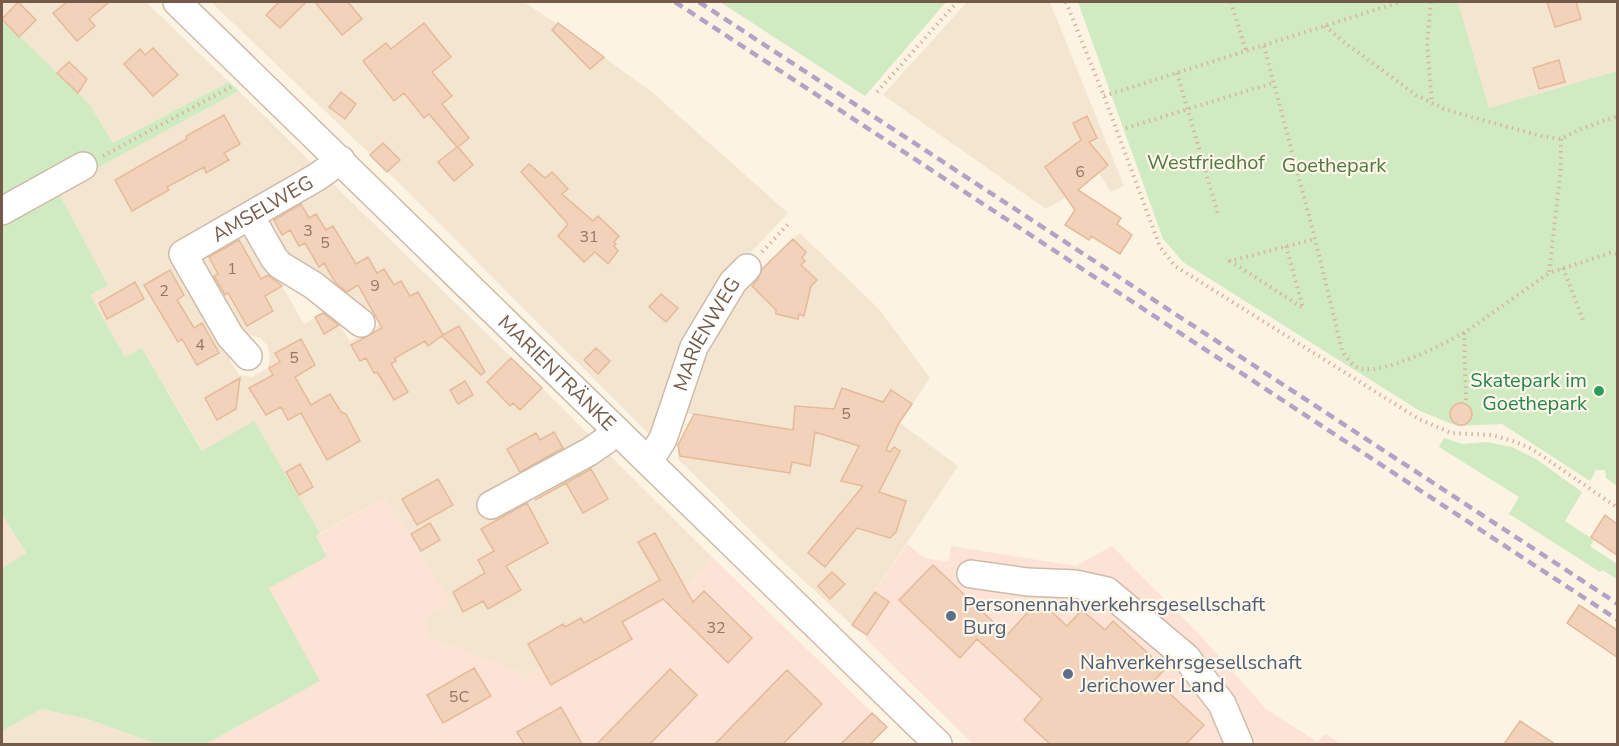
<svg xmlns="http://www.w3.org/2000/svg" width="1619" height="746" viewBox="0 0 1619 746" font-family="'Nunito Sans',sans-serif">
  <rect width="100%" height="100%" fill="#fcf3e3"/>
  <path fill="#f4e5d1" d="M2,2H146L229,82L113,143L90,105L2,19Z
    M211,2H524L571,33L653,93L788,213L742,262L659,430L649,434L371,155Z
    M967,2H1050L1124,186L1111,192L1099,173L1075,192L1046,209L883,95Z
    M1458,2H1617V71L1489,108Z
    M239,91L316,167L172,250L229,349L230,361L239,375L252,377L268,368L270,356L267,345L260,338L250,335H241L198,263L200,253L239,231L251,233L304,324L330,309L350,341L381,323L328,281L292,262L263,219L327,178L522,368L713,558L685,587L528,676L424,635V618L450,603L386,497L320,533L254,422L203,451L142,348L125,357L90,295L108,285L57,190Z
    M800,233L879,309L930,378L900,423L958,466L852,625L777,556L678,459V445L694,415L683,412L696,374L714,335L748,283Z
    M2,515L26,554L2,568Z
    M41,709L88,719L157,744H2V731Z"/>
  <path fill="#fde3d6" d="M386,497L451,603L424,618L431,631L425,635L528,676L685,587L713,558L887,727L870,744H206L319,681L268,588L327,557L316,536Z
    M907,544L925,558L948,562L951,546L1076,566L1112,546L1197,632L1266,709L1317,742L1326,734L1341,744H973L865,638L866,634L852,625Z"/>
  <path fill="#d0eac1" d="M720,2H946L865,96Z
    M1078,2H1458L1489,108L1617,71V486L1606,478L1605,470H1596L1590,481L1502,424L1457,426L1420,411L1183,262L1163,239Z
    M2,19L90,105L113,143L229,82L239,91L57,190L108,285L90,295L125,357L142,348L202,451L254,421L320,533L316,536L327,557L269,588L320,681L206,744H157L88,719L41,709L2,731V568L26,553L2,515Z
    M1444,438L1463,444L1487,442L1512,447L1536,459L1582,492L1565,521L1594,540L1590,546L1617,564V579L1602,570L1600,572L1509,514L1519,497L1439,447Z"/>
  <path fill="#f2d2ba" stroke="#e5ba9a" stroke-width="1.5" d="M18,2L36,20L19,37L2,19Z
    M67,2H109L89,19L95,26L77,41L53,13Z
    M279,2H306L280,28L266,15Z
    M315,2H348L362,19L342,35Z
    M1547,2H1576L1581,19L1555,27Z
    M424,23L451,57L432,72L452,96L442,104L469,138L458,147L473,165L454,181L438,162L457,147L429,114L424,118L404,93L394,101L363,61L386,43L391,49Z
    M558,23L604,57L590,69L552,30Z
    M153,48L178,75L153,96L124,64L140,49L145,55Z
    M1559,60L1565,82L1539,89L1533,68Z
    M69,62L87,79L78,93L57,73Z
    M341,92L356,104L345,119L329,107Z
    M224,115L240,144L224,153L229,160L206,173L204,167L167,187L169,190L132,211L115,180L187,139L186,136Z
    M1087,116L1097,138L1089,142L1108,165L1078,190L1121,218L1117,224L1132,235L1120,254L1091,236L1089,240L1065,225L1075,210L1045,167L1081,140L1073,123Z
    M383,143L400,160L387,172L370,155Z
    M529,164L545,178L552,172L568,189L562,194L593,221L598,216L619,236L614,242L616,244L614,246L618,251L608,264L595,252L584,262L558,236L568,224L521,172Z
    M301,204L309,218L316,214L326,230L333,226L356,264L368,257L377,273L384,269L394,285L401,281L410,296L418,292L443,335L459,326L485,372L481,375L442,336L428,346L425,341L395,358L396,361L391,364L408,392L394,400L377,372L374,373L366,358L360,361L351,345L382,328L358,285L347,292L335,282L324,263L319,267L305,243L299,246L290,230L282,235L274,220Z
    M793,239L806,252L802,258L805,261L801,265L817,280L811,286L804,316L799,314L798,319L776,314V310L752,286L758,279L762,269Z
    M239,240L261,279L268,275L282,286L265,296L273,311L247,326L228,293L225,295L214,276L218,274L209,257Z
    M170,270L184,295L177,300L194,328L202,323L219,353L197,365L182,339L178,342L144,285Z
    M135,282L144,299L107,319L99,303Z
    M661,294L678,308L666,322L649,307Z
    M323,313L339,325L324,334L315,317Z
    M301,339L315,365L295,377L311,405L330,394L341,412L346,414L360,441L327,460L301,413L288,420L281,407L266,415L249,388L273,375L269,368L280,362L275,353Z
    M596,348L610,361L598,374L584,360Z
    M511,358L542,388L520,410L513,403L510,406L487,382Z
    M240,378L236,409L217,420L205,398Z
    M465,381L473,395L458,404L450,390Z
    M842,388L883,402L891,390L912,404L899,423L886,450L890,452L894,447L900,451L879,492L906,501L896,532L890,538L857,528L825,567L808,553L863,486L841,481L859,446L815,432L810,466L792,462L790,473L680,456L678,445L694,414L793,430L795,406L834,409Z
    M1450 414a11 11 0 1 1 22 0a11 11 0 1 1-22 0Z
    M554,432L563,448L520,472L507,449L536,433L540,440Z
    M300,464L313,487L299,495L286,472Z
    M591,469L608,499L583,513L566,483L535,500Z
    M438,479L453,505L417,525L402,499Z
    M527,503L548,543L506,566L521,590L488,609L483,601L463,612L453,592L485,573L478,560L494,551L481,529Z
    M1605,515L1617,524V555L1591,537Z
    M430,523L440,540L421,551L411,534Z
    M655,533L693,602L704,591L752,638L728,663L663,599L622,622L632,639L551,685L528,644L563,624L565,627L581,618L584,623L660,580L638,542Z
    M933,565L1007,635L1039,600L1067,626L1082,610L1105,630L1113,621L1165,669L1155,680L1204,725L1186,744H1050L1024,720L1042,699L977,639L960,658L899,600Z
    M832,572L845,584L830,599L818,586Z
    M875,592L889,602L867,635L852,625Z
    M1579,605L1617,630V657L1567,623Z
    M474,668L491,696L443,723L427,695Z
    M670,669L697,695L650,744H597Z
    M787,670L822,704L783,744H715Z
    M561,707L582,744H524L517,732Z
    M872,713L887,727L870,744H841Z
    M1520,721L1555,744H1504Z"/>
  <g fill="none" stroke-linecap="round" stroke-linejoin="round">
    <defs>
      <g id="minor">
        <path id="s1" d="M177,2L938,744"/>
        <path d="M2,211L83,166"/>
        <path d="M250,216L274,258L280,265L313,285L361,323"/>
        <path id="s2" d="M248,356L230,336L183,254L317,177L341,160"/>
        <path id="s3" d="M649,461L663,439L694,347L733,282L747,268"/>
        <path d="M491,505L589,452L605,441L616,430"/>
        <path d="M971,574L1027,582L1075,584L1107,591L1186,657L1222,704L1239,744"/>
      </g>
    </defs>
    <use href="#minor" stroke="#cebba9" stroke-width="30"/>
    <path stroke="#d7b69d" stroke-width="4" stroke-dasharray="1.5 4.5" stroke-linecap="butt" d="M1066,2L1104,96L1160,247L1175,266L1419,419L1451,433L1492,435L1516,442L1532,449L1618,508
      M1231,2L1246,51
      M1431,2L1427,43L1432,103
      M1325,26L1344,42L1416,95L1444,109L1461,114L1545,137L1561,139L1583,128L1618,116
      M1264,46L1315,239L1342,350C1346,358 1353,367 1362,369C1387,373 1441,345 1464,333
      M1177,73L1218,214
      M877,92L957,2
      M1104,96L1400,2
      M1126,128L1273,83
      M1561,139V167L1549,273L1610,253L1618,254
      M103,156L231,87
      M1286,246L1303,308L1230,261L1315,239
      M762,252L789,223
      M1563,268L1583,320
      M1466,400L1464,333L1549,273"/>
    <use href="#minor" stroke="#fff" stroke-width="27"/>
    <path stroke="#b6a1c6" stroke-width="4.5" stroke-dasharray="9 6" stroke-linecap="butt" d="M675,2L1618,620
      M699,2L1618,604"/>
  </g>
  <circle fill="#2e9e5b" stroke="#fff7e9" stroke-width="2" cx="1599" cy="391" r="6"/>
  <g fill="#5c6f8a" stroke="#fff7e9" stroke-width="2">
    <circle cx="951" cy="616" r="6"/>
    <circle cx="1068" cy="674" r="6"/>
  </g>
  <g text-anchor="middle" stroke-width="4.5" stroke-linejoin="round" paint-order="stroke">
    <g font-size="16" fill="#947865">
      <text x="1080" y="177">6</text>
      <text x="308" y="236">3</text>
      <text x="589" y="242">31</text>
      <text x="325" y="248">5</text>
      <text x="232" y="274">1</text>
      <text x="375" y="291">9</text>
      <text x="164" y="296">2</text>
      <text x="200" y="350">4</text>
      <text x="294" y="363">5</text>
      <text x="846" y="419">5</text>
      <text x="716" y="633">32</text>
      <text x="459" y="702">5C</text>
    </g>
    <g font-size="20" fill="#4f7a41" stroke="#fff7e9">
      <text x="1206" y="169">Westfriedhof</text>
      <text x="1334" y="172">Goethepark</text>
    </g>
    <g font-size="20" fill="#745a49" stroke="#fff7e9">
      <text dy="7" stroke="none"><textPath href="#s2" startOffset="213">AMSELWEG</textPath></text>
      <text dy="7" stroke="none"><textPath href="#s3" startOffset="140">MARIENWEG</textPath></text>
      <text dy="7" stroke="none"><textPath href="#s1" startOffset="531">MARIENTRÄNKE</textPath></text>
    </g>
    <g font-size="20" fill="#27864d" stroke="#fff7e9" text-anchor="end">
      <text x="1587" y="387">Skatepark im<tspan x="1587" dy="23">Goethepark</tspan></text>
    </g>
    <g font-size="20" fill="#4e5e75" stroke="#fff7e9" text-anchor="start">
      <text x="963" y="611">Personennahverkehrsgesellschaft<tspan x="963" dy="23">Burg</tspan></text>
      <text x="1080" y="669">Nahverkehrsgesellschaft<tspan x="1080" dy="23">Jerichower Land</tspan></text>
    </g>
  </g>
  <rect width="1619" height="746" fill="none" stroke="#745a49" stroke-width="6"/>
</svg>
